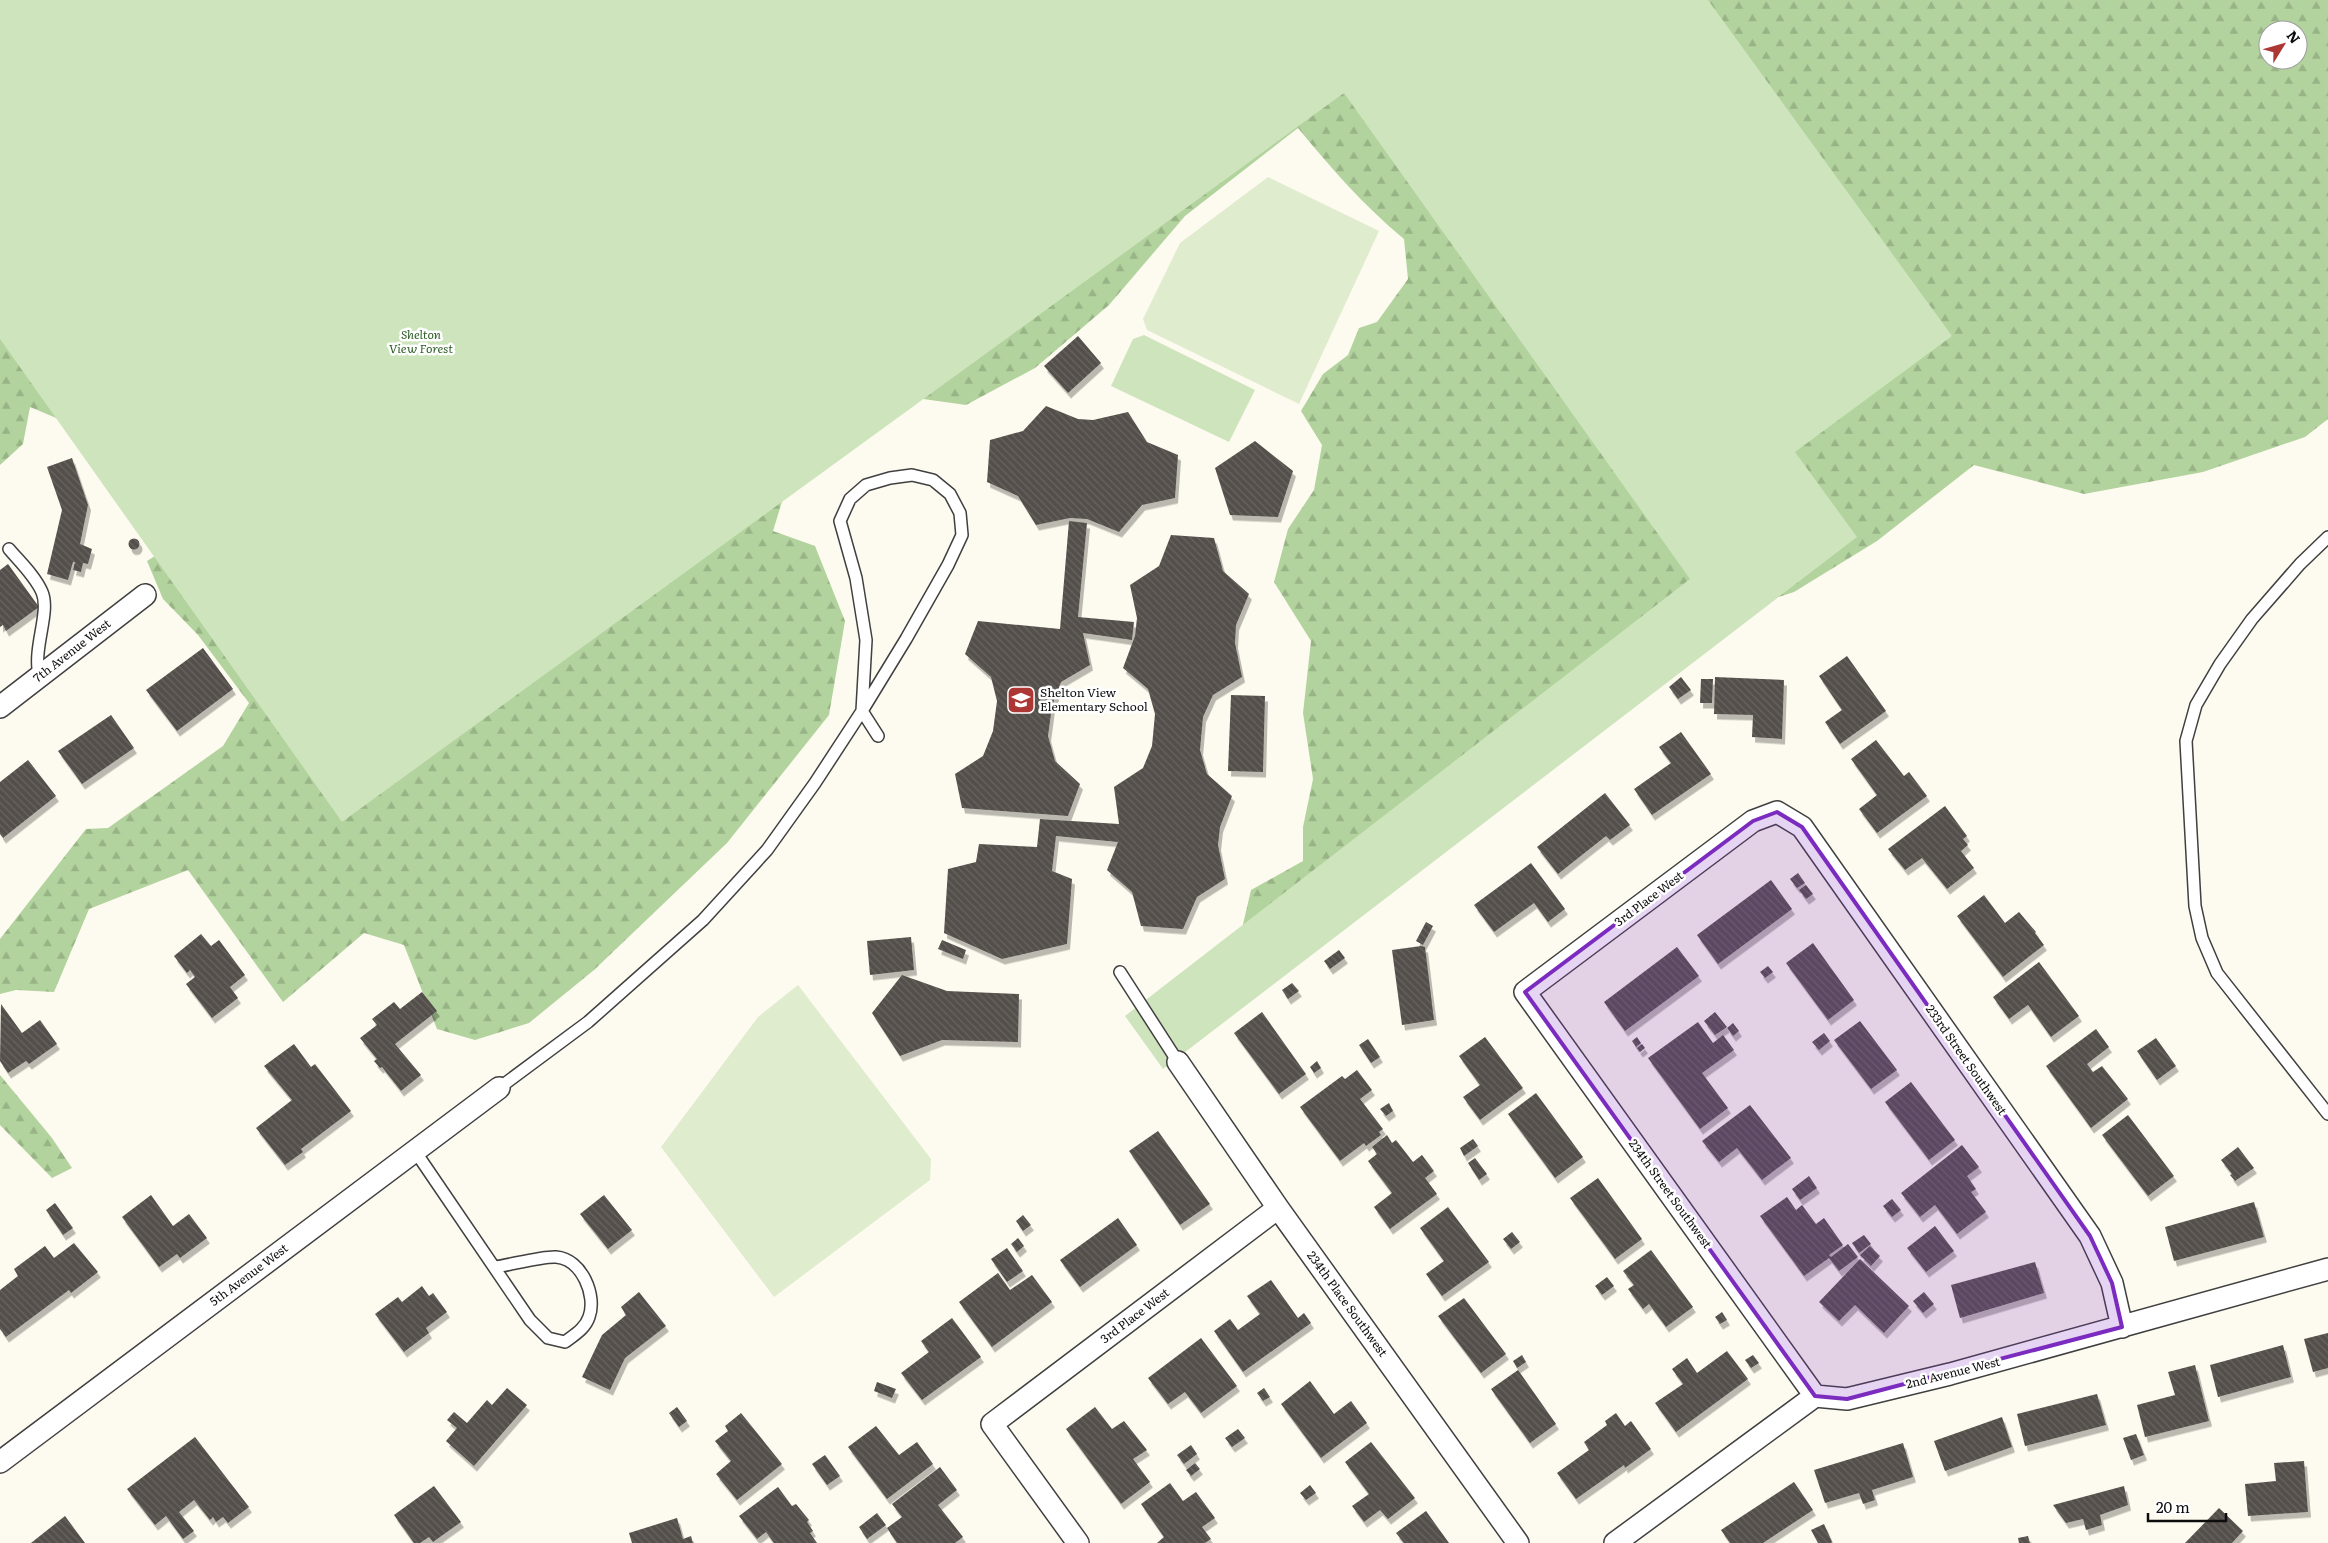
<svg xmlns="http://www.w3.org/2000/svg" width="2328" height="1543" viewBox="0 0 2328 1543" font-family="Literata,serif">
  <defs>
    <pattern id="forest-firs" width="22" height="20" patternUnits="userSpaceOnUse" patternTransform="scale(1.25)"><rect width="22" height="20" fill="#b2d39d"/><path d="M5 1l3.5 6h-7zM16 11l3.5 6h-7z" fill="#98b486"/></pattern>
    <pattern id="building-back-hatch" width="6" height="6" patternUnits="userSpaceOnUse" patternTransform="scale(1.25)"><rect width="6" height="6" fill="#544f4b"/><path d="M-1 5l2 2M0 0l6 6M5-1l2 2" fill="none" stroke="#686460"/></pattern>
    <filter id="shadow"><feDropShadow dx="3" dy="5.5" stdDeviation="0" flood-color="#0004"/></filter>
  </defs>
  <rect width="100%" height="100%" fill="#fdfbef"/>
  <path fill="url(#forest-firs)" fill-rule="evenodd" d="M0,0H2328V419L2305,437L2203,472L2084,494L1974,465L1877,541L1794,592L1718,617L1241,933L1251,890L1303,861V827L1313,779L1303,713L1311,641L1274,582L1288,529L1314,490L1322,445L1301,411L1323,374L1348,355L1359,328L1377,322L1408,279L1404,239C1364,206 1331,168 1298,128L1185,216L1109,305L1035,368L966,405L909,397L792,469L773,531L815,546L845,621L829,715L727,843L594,970L529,1023L475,1040L437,1029L404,945L364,933L283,1002L188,870L89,909L54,992L16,990L0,994V939L86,829L108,828L223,746L249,703L198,635L163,599L147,561L180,540L104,438L30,407L23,444L0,465ZM2268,30H2298V60H2268Z
    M0,1075L52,1138L72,1168L52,1178L0,1125Z"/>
  <path fill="#cee4bc" d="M0,0H1708L1952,336L1795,452L1857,537L1163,1069L1125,1016L1690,579L1344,93L342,822L0,339Z
    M1144,335L1255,390L1229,442L1111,386L1133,339Z"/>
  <path fill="#dfeccd" d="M1268,177L1379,231L1299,404L1147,330L1143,319L1180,243Z
    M798,985L931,1159L930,1180L774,1297L661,1147L758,1017Z"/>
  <path fill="url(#building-back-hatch)" filter="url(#shadow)" d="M1078,336L1101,363L1068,393L1044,366Z
    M1046,406L1078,419L1093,420L1128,412L1147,442L1178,455L1175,498L1142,505L1119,532L1087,519L1070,518L1036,525L1018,496L987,482L990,440L1023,431Z
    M1255,441L1293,471L1278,517L1230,515L1215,468Z
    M72,458L88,505L80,544L92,549L88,564L83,563L81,572L73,570L75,562H73L68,580L47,574L62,510L47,467Z
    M1069,521L1087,523L1078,617L1134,622L1132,640L1083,633L1090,665L1061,682L1052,706L1048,736L1055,761L1080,784L1068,816L962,808L955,774L983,756L993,731L997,701L991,677L965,654L978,621L1060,629Z
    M1171,535L1214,538L1223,571L1249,594L1236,625L1235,643L1242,677L1213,695L1203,717L1200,750L1207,774L1232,796L1220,827L1218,845L1225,879L1197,897L1183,929L1141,926L1132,892L1107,870L1118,842L1056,836L1052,871L1072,879L1067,944L1002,959L944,933L948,869L976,862L979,844L1037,847L1040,819L1119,824L1114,787L1143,768L1152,746L1155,714L1148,689L1123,668L1135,636L1137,618L1130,585L1159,566Z
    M128.5 544a5.5 5.5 0 1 1 11 0a5.5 5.5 0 1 1-11 0Z
    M8,564L39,607L6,631L3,625L0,627V570Z
    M203,648L233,689L177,731L146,690Z
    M1847,656L1886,711L1840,744L1825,722L1842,710L1819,676Z
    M1681,677L1691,690L1678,699L1669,687Z
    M1715,677L1784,680L1782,739L1752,737L1753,715L1714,714Z
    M1701,679H1713L1712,703H1700Z
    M1231,695L1265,696L1263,772L1228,771Z
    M111,715L134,748L82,784L58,751Z
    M1681,732L1711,774L1652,815L1634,789L1671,763L1659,747Z
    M1876,740L1904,776L1909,772L1927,796L1877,833L1859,809L1877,795L1851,759Z
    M28,760L56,796L3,838L0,834V782Z
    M1605,793L1630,825L1610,840L1606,836L1558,874L1537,847Z
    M1945,806L1967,836L1963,839L1968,845L1961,851L1974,868L1947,889L1922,858L1905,870L1888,849Z
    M1531,863L1565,909L1548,922L1534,903L1494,932L1474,905Z
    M1798,873L1805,883L1797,888L1790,879Z
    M1771,880L1792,909L1718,964L1697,935Z
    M1806,885L1813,894L1806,899L1799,890Z
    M1984,895L2005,923L2019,912L2036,932L2035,933L2044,945L2003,977L1957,916Z
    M1426,922L1433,926L1423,945L1416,941Z
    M201,934L211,946L219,940L245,975L230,987L238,998L212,1018L186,984L195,977L190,970L187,973L174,956Z
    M911,937L914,970L870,975L867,941Z
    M942,940L966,950L963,959L938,949Z
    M1813,943L1854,1000L1828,1020L1786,963Z
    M1421,946L1425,947L1434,1020L1402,1025L1392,950Z
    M1677,947L1699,976L1625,1031L1604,1002Z
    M1339,950L1345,958L1330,969L1324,961Z
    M2039,962L2079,1016L2051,1037L2028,1005L2009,1019L1993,997Z
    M1768,966L1773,972L1765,978L1760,972Z
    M902,975L947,991L1019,994L1018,1042L942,1040L900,1056L872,1013Z
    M1292,983L1299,991L1288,999L1282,990Z
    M422,992L437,1011L395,1044L421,1075L401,1091L382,1067L380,1068L374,1061L377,1059L360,1038L377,1025L372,1019L394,1002L400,1009Z
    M1,1004L22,1033L40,1020L57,1044L29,1064L26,1061L8,1073L0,1061Z
    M1262,1012L1306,1074L1279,1094L1234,1033Z
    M1715,1012L1727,1027L1715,1035L1704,1021Z
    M1860,1021L1897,1070L1871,1089L1834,1040Z
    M1698,1022L1713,1043L1723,1035L1734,1050L1702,1073L1728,1108L1700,1129L1648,1058Z
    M1733,1023L1739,1031L1733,1036L1727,1028Z
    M2096,1029L2109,1047L2087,1064L2093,1072L2102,1066L2128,1099L2091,1128L2046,1066Z
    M1824,1033L1830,1041L1819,1050L1812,1042Z
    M1485,1037L1523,1088L1480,1120L1463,1097L1480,1085L1459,1056Z
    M1637,1037L1641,1043L1636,1047L1632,1041Z
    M2156,1038L2176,1066L2157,1080L2137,1051Z
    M1368,1039L1380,1057L1371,1063L1359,1045Z
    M294,1044L311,1067L315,1064L351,1111L301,1149L303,1152L285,1165L256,1128L292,1100L264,1066Z
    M1642,1044L1645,1048L1640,1052L1637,1048Z
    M1317,1061L1321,1068L1314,1073L1310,1067Z
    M1357,1070L1372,1090L1360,1099L1383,1129L1379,1132L1381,1135L1366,1146L1364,1143L1340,1161L1300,1107L1342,1076L1345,1079Z
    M1911,1082L1955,1140L1929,1160L1885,1102Z
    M1536,1093L1583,1157L1555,1178L1508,1114Z
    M1389,1103L1393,1111L1386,1116L1380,1109Z
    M1750,1105L1791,1158L1762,1180L1737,1148L1719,1162L1702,1141Z
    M2128,1115L2174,1176L2148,1196L2102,1135Z
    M1158,1131L1210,1204L1180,1225L1129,1151Z
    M1387,1135L1392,1143L1396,1140L1413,1162L1422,1155L1434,1171L1425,1178L1437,1194L1390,1229L1374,1207L1392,1193L1368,1161L1377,1154L1372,1147Z
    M1473,1139L1478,1146L1464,1156L1460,1148Z
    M1962,1145L1979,1167L1967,1176L1976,1189L1971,1192L1986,1212L1957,1234L1935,1205L1920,1217L1901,1193Z
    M2238,1147L2254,1168L2235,1181L2230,1175L2232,1174L2221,1160Z
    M1475,1158L1487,1174L1479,1180L1468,1163Z
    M1809,1176L1817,1188L1800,1200L1792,1189Z
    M1598,1178L1642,1239L1615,1259L1570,1198Z
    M151,1195L173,1226L189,1214L207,1238L180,1258L177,1254L159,1267L122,1217Z
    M604,1195L632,1230L608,1249L580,1214Z
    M1787,1197L1796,1210L1802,1205L1816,1224L1824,1218L1843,1245L1829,1255L1831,1257L1848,1244L1858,1257L1839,1271L1829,1258L1804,1276L1760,1216Z
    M1892,1199L1901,1210L1892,1217L1883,1206Z
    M2254,1202L2264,1237L2174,1261L2165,1227Z
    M55,1203L73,1228L63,1235L46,1210Z
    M1448,1207L1489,1262L1442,1296L1426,1274L1444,1261L1420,1228Z
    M1023,1215L1031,1225L1023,1231L1016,1221Z
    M1118,1218L1137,1245L1080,1287L1060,1260Z
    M1935,1226L1954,1251L1926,1272L1907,1248Z
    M1512,1232L1520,1242L1511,1249L1503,1239Z
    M1864,1235L1871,1244L1859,1253L1852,1243Z
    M1018,1238L1024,1246L1017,1252L1011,1244Z
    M74,1243L98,1272L71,1293L69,1290L6,1337L0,1329V1290L18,1276L14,1269L45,1246L54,1258Z
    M1870,1246L1880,1256L1871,1266L1860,1255Z
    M1007,1248L1023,1271L1007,1282L991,1259Z
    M1651,1250L1693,1307L1666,1327L1649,1304L1643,1309L1628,1289L1634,1285L1623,1271Z
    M1860,1259L1909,1306L1884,1333L1855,1305L1839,1321L1819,1302Z
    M2035,1262L2044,1293L1960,1318L1951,1285Z
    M998,1273L1010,1290L1032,1275L1052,1302L992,1347L959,1302Z
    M1607,1277L1614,1286L1602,1295L1595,1286Z
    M1271,1280L1298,1318L1304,1313L1311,1323L1243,1372L1214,1331L1230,1319L1238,1330L1260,1314L1247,1296Z
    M422,1286L429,1296L433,1293L447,1312L426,1328L429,1333L404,1352L375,1314L398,1297L402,1302Z
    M639,1292L666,1326L625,1358L610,1390L582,1377L602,1335L626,1315L621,1307Z
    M1924,1292L1934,1304L1923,1313L1913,1301Z
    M1464,1298L1506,1354L1481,1373L1438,1316Z
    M1722,1312L1727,1320L1720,1324L1715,1317Z
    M952,1318L981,1357L922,1400L901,1373L929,1352L921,1341Z
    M2328,1333V1368L2313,1372L2304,1339Z
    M1201,1338L1237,1386L1201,1413L1185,1392L1168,1404L1148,1378Z
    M2283,1345L2291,1377L2218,1397L2210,1365Z
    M1727,1351L1748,1379L1676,1432L1655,1403L1683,1384L1672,1369L1687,1358L1697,1373Z
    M1522,1355L1526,1362L1517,1368L1513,1361Z
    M1753,1355L1759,1363L1751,1368L1745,1360Z
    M2195,1365L2209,1421L2145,1437L2137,1405L2175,1395L2168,1372Z
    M1518,1370L1556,1424L1530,1443L1491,1389Z
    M1310,1381L1334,1414L1351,1401L1367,1423L1321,1458L1281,1404Z
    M877,1382L896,1389L892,1398L874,1391Z
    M507,1388L527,1405L474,1466L446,1441L457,1428L447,1420L454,1412L467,1423L487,1400L492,1405Z
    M1264,1388L1270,1397L1263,1401L1257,1393Z
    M2097,1394L2106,1425L2025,1446L2017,1414Z
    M677,1407L687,1421L679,1427L669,1413Z
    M1095,1407L1112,1429L1124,1421L1147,1450L1133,1459L1150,1482L1121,1504L1066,1429Z
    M741,1413L782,1464L737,1500L716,1474L731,1461L715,1441L728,1431L725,1426Z
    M1616,1413L1625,1426L1631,1421L1651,1449L1625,1468L1624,1465L1576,1499L1557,1473L1589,1450L1584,1442L1607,1425L1605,1421Z
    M2002,1417L2012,1447L1945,1471L1934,1441Z
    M876,1426L899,1455L917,1442L933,1464L887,1499L848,1447Z
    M1238,1429L1245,1438L1232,1447L1225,1438Z
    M2136,1434L2144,1455L2131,1460L2123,1438Z
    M195,1437L249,1507L228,1523L223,1517L216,1522L213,1517L210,1520L194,1500L179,1512L194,1531L183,1539L166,1516L155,1525L127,1489Z
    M1371,1442L1415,1498L1388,1519L1380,1510L1364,1522L1352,1506L1369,1494L1345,1462Z
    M1903,1443L1913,1477L1872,1490L1875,1500L1863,1504L1859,1493L1825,1503L1814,1470Z
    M1191,1445L1197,1454L1184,1464L1177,1455Z
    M825,1455L840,1476L827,1485L812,1464Z
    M2304,1461L2308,1512L2248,1516L2245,1484L2276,1481L2274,1463Z
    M1195,1463L1200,1469L1191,1476L1186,1470Z
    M940,1467L957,1490L938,1505L963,1537L955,1543H897L887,1528L902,1517L892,1504Z
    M1794,1482L1813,1510L1763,1543H1730L1721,1530Z
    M1170,1483L1183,1501L1196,1492L1215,1518L1202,1527L1211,1539L1205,1543H1157L1164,1537L1141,1504Z
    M1310,1485L1316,1493L1306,1500L1300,1493Z
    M434,1486L461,1522L433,1542L429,1537L420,1543H414L394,1515Z
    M2124,1486L2128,1505L2100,1515L2102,1525L2086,1530L2083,1519L2066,1523L2053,1505Z
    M778,1487L792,1506L796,1504L809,1520L807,1522L813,1531L810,1533L817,1543H774L766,1532L757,1539L739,1516Z
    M2219,1508L2243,1531L2232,1543H2185Z
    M1426,1511L1449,1543H1404L1396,1533Z
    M877,1513L886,1525L867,1539L859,1527Z
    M65,1516L85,1543H31Z
    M677,1518L683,1539L691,1536L693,1543H632L629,1533Z
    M1824,1524L1832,1542L1831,1543H1818L1811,1530Z
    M2028,1536L2030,1543H2019L2018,1538Z"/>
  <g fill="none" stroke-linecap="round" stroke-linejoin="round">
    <defs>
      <path id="service" d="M2328,537L2300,564L2252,619L2220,664L2196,705L2186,741L2195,906L2202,938L2217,973L2328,1114
        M9,549C20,562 35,576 42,592C51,613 31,651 40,678
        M1120,972L1178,1062
        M499,1088L588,1022L703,920L767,850L815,783L862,711L906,639L948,565L962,535L960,513L950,494L933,480L912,475L890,478L866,485L850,499L840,521L856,578L866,640L862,711L878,736
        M415,1151L530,1320L548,1338L565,1342C574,1335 585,1329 589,1317C597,1296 582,1259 556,1257C543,1256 510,1265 495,1267"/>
      <path id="minor" d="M0,707L145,595
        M1178,1062L1278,1208L1518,1543
        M1815,1396L1525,992L1753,821L1777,812L1802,827L2090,1236L2112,1283L2122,1327
        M0,1462L499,1088
        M1078,1543L992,1424L1278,1208
        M1615,1543L1815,1396L1847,1399L1950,1374L2328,1269"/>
    </defs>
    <use href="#service" stroke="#404040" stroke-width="14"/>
    <use href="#minor" stroke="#404040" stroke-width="24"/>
    <use href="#service" stroke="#fff" stroke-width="11"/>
    <use href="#minor" stroke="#fff" stroke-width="21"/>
  </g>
  <path fill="#7b2cbf" fill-opacity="0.2" stroke="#7b2cbf" stroke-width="4" stroke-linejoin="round" d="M1777,812L1802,827L2090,1236L2112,1283L2122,1327L1847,1399L1815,1396L1525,992L1753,821Z"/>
  <defs>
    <symbol id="school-square" viewBox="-11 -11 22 22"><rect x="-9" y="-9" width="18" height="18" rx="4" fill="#ad3735" stroke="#fff"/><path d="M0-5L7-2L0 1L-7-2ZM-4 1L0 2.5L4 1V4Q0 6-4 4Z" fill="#fff"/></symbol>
  </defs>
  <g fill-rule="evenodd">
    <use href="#school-square" x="1005" y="684" width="32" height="32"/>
  </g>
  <g text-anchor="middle" stroke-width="5" stroke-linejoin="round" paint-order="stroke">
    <g font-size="12" font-style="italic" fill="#2d5d25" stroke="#fff">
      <text x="421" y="339">Shelton<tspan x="421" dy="14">View Forest</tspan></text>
    </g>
    <g font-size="12" fill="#0d0d0d" stroke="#fff">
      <text transform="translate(72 651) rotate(-38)" y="4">7th Avenue West</text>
      <text transform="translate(1649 899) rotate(-37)" y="4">3rd Place West</text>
      <text transform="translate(1966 1060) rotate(55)" y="4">233rd Street Southwest</text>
      <text transform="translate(1670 1194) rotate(54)" y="4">234th Street Southwest</text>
      <text transform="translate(249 1275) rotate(-37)" y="4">5th Avenue West</text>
      <text transform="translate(1347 1304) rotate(54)" y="4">234th Place Southwest</text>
      <text transform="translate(1135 1316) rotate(-37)" y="4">3rd Place West</text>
      <text transform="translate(1953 1373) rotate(-14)" y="4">2nd Avenue West</text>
    </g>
    <g font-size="12" fill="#0d0d0d" stroke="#fff" text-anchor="start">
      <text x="1040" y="697">Shelton View<tspan x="1040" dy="14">Elementary School</tspan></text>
    </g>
  </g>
  <g transform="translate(2283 45) rotate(53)"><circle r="24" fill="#ffffff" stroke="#9e9e9e"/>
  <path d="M0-4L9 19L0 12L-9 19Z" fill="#ad3735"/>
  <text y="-8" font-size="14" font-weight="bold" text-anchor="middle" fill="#0d0d0d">N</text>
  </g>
  <path d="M2148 1513v8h78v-8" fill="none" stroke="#0d0d0d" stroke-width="2.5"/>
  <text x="2156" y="1513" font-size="15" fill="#0d0d0d" stroke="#ffffff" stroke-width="4" paint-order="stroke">20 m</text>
</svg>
